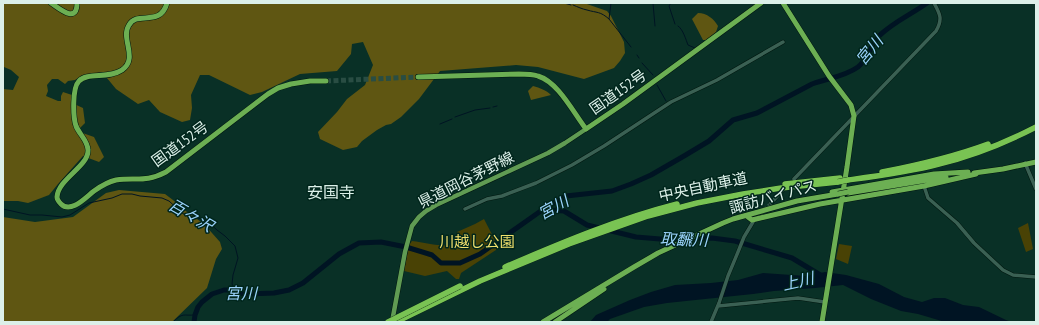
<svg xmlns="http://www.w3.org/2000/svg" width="1039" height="325" viewBox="0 0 1039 325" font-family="'PT Sans Narrow','Noto Sans JP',sans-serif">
  <rect width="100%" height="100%" fill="#093026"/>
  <path fill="#494205" d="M484,219L499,248L461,273L459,279H456L447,271L425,276L404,271L409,245L412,241C427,243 444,248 458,244V242L459,241L457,232L475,224Z
    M1028,223L1033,249L1026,252L1018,228Z
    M839,244L852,246L848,264L836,259Z"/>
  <path fill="#5f5612" d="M3,3H584L607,11L611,16L624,42L625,53L620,61L614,68L584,79L538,67L516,65L440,71L419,99L401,117L391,124L386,125L377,130L362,141L357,147L343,150L320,139L318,132L337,112L347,99L365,85L373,65L363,42L352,44L351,54L337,71L300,74L262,92L250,95L209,75H200L191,95L192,108L190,120L182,122L160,112L149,100L138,104L116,89L102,72L81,76L75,80L68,81L65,84L58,79H52L47,85L48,91L46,96L58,101H61V96L63,92L72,95V103L83,108L85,123L77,131L94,137L104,157L99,162L83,156L58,184L49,195L28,203L18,201H3V89L13,90L19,77L11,70L4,67L3,69Z
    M698,13C707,13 714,19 718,26L716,32L706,40H703L692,19Z
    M533,86C540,88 546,90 551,95L531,100L528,91Z
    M119,190L165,194L173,200L187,212L204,224L220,242L222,249L216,259L207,288L172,322H3V217L35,222L73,217L106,193Z"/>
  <path fill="#001423" d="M825,272L846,275L879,284L904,297L922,302L934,298H945L963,305L979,307L1006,320L1012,322H945L918,314L901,311L871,299L843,285L815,288L774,291L753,294L667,303L644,307L610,319L607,322H590L596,315L630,300L651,292L675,285L711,283L738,280L763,273L806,276Z"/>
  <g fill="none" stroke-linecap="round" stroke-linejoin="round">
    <path stroke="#001423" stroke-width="1" d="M564,3L571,5
      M611,3L609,19L631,47
      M653,3L655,26
      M671,3L669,6L675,24
      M573,5C578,7 582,9 587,10C597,13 600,11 609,19
      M678,26C683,29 686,40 688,45L695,48L698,46
      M637,55L639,58
      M642,63L653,75
      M657,85L666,101
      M493,107L497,106
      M455,117L475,110L490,108
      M440,124L452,119
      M3,209L30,215H42L62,217L70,215L89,203L112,198L122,194H132L140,196L162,198L169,201L181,212L185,215L206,220L217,230L225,236L235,246L238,258L233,275L232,284L236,292
      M173,322C183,312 183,316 195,315"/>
    <path stroke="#001423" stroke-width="5" d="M545,208L549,210L564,211L587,225L636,237L660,239L712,238L735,241L792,258L822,276
      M194,322L195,315L198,307L202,302L212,294L224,290H231L243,294H251L274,293L289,290L303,283L339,254L359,243L381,242L406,247L432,255L441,263H460L480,254L545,208L566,196L612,191L631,184L651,175L684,156L709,141L733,120L757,113L812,84C828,78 844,77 858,67C867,60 871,45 879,36C893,22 912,14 927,3"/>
    <path stroke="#294d43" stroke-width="3.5" stroke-dasharray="3.5 2" stroke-linecap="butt" d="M757,218L771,203"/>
    <path stroke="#294d43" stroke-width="5" stroke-dasharray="5 2.5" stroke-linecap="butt" d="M326,81L418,77"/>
    <defs>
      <path id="tertiary" d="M1025,163L1036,189
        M794,179L936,31C943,19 940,14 934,3
        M924,186L928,198L957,223L974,243L1003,270L1013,275L1036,277
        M771,203L783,190
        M465,209L487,199L502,196L536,183L572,165L604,146L671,102L717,80L783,42
        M718,306L798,298L825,302
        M711,322L719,303L728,276L738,252L744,237L753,222"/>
      <path id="primary" d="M392,322L405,252L412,226L419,217L426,211L436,205L548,153L565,143L586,129"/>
      <path id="trunk" d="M51,3C60,9 77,24 77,3
        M167,3C160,28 137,10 129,25C120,39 139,58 122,70C109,79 87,72 79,81C72,88 73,117 76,126C79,134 88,141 88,150C89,166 58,179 57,197C57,200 59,202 61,204C71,214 86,197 94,191C101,186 107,182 116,180C136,177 145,183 166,172L268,94L278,88L291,84L310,81H326
        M783,3L829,76L851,105L854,116L847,167L822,322
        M418,77L519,74C526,74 532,74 538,76C558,82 573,112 586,129L623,104L761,3
        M974,173L1003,169L1036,162
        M832,192L934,174L968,172
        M848,193L946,177
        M748,217L752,220L820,204L924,186L976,174L977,173
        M543,322L634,267L658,253L723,223L733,219L797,201L838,194
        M555,322L604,289"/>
      <path id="motorway" d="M882,172C918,165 953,157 988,144
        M848,180C878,176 909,172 939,164C972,156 1005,143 1036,127
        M785,184L840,178
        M505,267C561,243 618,219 677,204
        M396,322L480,281L569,244L648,216L697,203L743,194L781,188L838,182"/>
    </defs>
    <use href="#tertiary" stroke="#00170f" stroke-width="4.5"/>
    <use href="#primary" stroke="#00170f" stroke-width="5.5"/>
    <use href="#trunk" stroke="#00170f" stroke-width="6"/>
    <use href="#motorway" stroke="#00170f" stroke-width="6"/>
    <use href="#tertiary" stroke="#3a6053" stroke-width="3.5"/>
    <use href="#primary" stroke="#609b53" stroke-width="4.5"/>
    <use href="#trunk" stroke="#6caf53" stroke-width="5"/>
    <use href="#motorway" stroke="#79c353" stroke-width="5.5"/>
    <defs>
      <path id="trunk-bridge" d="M838,194L848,192"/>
      <path id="motorway-bridge" d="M838,182L848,180
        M388,322L460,286"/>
    </defs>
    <use href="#trunk-bridge" stroke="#00170f" stroke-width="6" stroke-linecap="butt"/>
    <use href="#motorway-bridge" stroke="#00170f" stroke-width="6" stroke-linecap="butt"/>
    <use href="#trunk-bridge" stroke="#6caf53" stroke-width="5"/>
    <use href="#motorway-bridge" stroke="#79c353" stroke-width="5.5"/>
  </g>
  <g text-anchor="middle" stroke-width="3" stroke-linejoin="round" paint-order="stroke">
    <g font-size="15" fill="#dcf0e9" stroke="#00261c">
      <text transform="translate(618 92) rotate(-35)" y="5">国道152号</text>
      <text transform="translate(180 144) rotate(-36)" y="5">国道152号</text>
      <text transform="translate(466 180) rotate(-27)" y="5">県道岡谷茅野線</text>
      <text transform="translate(703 187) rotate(-12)" y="5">中央自動車道</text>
      <text transform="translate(773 197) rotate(-15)" y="5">諏訪バイパス</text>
    </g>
    <g font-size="15" fill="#f0df6d" stroke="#00261c">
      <text x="477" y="247">川越し公園</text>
    </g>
    <g font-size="16" font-style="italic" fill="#9bd3fc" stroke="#00261c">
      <text transform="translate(869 50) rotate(-51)" y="6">宮川</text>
      <text transform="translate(553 207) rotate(-29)" y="6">宮川</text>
      <text transform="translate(191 215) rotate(30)" y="6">百々沢</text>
      <text transform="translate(684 239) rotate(2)" y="6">取飜川</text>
      <text transform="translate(798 281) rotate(-13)" y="6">上川</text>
      <text x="241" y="299">宮川</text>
    </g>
    <g font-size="16" fill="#dcf0e9" stroke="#00261c">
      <text x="331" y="198">安国寺</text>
    </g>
  </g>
  <rect width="1039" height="325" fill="none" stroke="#dcf0e9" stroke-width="8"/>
</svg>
